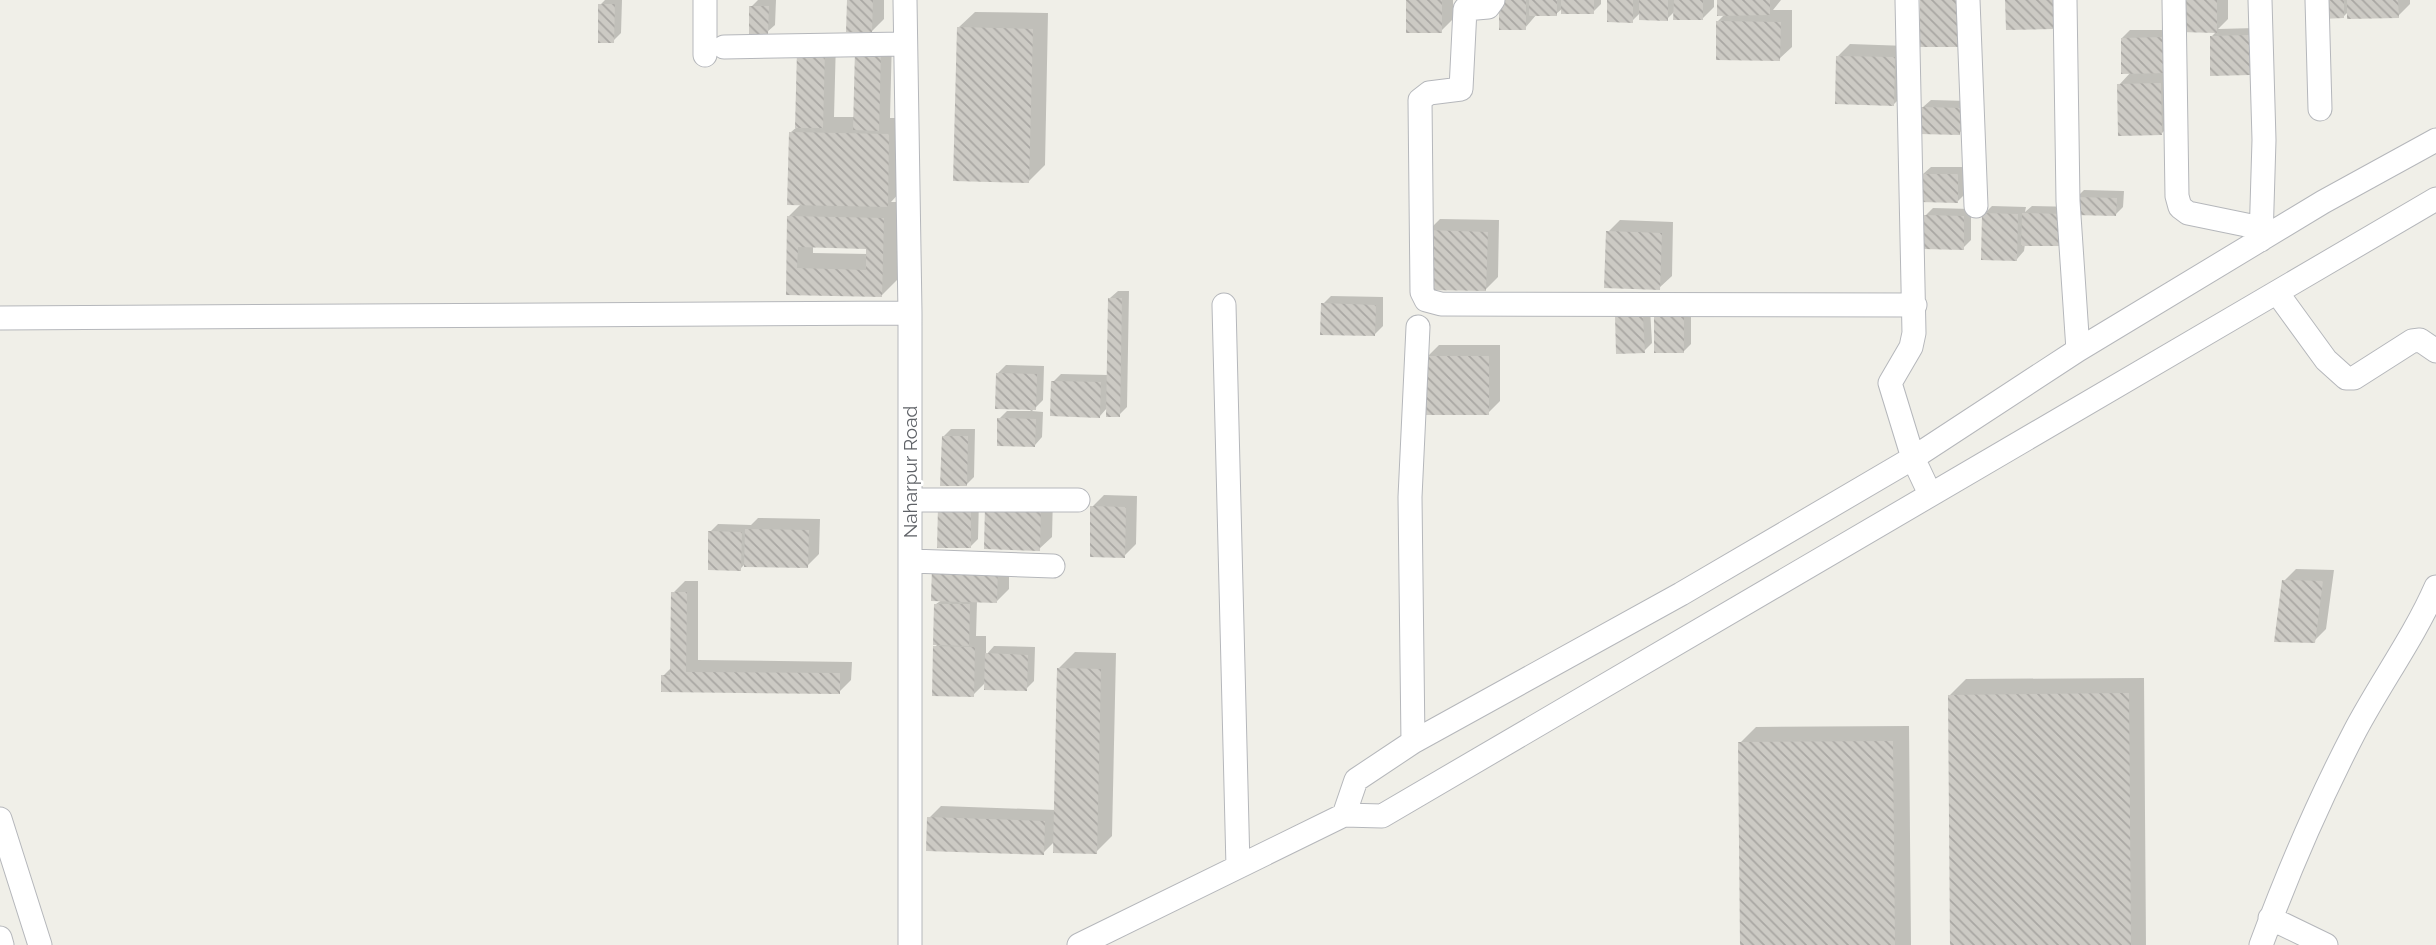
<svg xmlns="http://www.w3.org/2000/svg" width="2436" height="945" viewBox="0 0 2436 945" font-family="Raleway,sans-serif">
  <defs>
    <pattern id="building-back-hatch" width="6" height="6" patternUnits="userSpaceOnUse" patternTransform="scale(1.75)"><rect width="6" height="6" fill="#cccac4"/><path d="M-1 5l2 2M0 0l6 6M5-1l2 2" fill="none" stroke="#a9a7a3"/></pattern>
  </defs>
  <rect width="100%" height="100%" fill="#f0efe8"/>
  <path fill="#0003" fill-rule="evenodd" d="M605,0H622L621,33L613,41L600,5Z
    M758,0H776L775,25L767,32L751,7Z
    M849,0H884V19L872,31Z
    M1407,0H1486H1453V19L1441,31Z
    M1501,0H1601V4L1593,12L1563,8L1556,14H1537L1525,28Z
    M1609,0H1714V7L1702,19L1675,11L1667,19L1641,12L1632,21Z
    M1719,0H1781L1773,10H1792V47L1779,59L1718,21L1725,14Z
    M2181,0H2228V19L2218,29L2256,28L2257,65L2249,73L2211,37L2217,31L2181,30Z
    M2324,0H2410V4L2398,16L2349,11L2344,16Z
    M975,12L1048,13L1045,165L1029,181L958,28Z
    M2130,30H2174L2173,122L2161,134L2119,85L2131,72L2122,38Z
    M892,38L890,118H905L903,189L891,202H899L898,279L882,295L787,293L789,216L802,203L791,132L797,127L798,51L836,40L834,117H855L856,50ZM813,246L868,247V254L813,253Z
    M1850,44L1907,46L1906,92L1894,104L1838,56Z
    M1931,100L1968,101L1967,126L1959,133L1923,107Z
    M1931,167H1965V194L1957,202L1923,174Z
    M2084,190L2124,191L2123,207L2116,214H2076L2025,244L2024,251L2017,259L1984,214L1992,206L2026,207L2025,212L2032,206L2076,207V198Z
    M1933,208L1971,209V240L1963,248L1925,216Z
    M1440,219L1499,220L1498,277L1486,289L1428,231Z
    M1620,220L1673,222L1672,276L1659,288L1608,232Z
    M1118,291H1129L1127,407L1119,415L1107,408L1100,416L1053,382L1061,374L1108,375L1110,298Z
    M1331,296L1383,297V326L1375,334L1323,304Z
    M1624,308H1650L1652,343L1644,351Z
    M1691,309V344L1684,351L1656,316Z
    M1439,345H1500V401L1488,413L1427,357Z
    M1006,365L1044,366L1043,400L1032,411L1043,412L1042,437L1035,445L999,419L1007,411H1031L998,373Z
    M951,429H975L974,477L966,485L943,437Z
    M1053,495L1052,537L1039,549L987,506Z
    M1104,495L1137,496L1136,544L1124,556L1092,507Z
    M979,500L978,539L970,547L939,546Z
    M758,518L820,519L819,554L807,566L744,565L740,569L710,532L718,524L751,525Z
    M1009,554V589L997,601H977L976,636H986V655L994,646L1035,647L1034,681L1026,689L986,682L973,695L935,647L939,643L936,604Z
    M2296,569L2334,570L2326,629L2314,641L2284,581Z
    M685,581H698V660L852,662L851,680L839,692L663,676L672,667L673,593Z
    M1075,652L1116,653L1112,836L1096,852L1055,841L1043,853L929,818L941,806L1056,810L1059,668Z
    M2144,678L2146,945H1952L1950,695L1966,679Z
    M1909,726L1911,945H1741L1740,743L1756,727Z"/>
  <path fill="url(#building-back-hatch)" fill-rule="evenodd" d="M847,0H873L872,33L846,32Z
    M1406,0H1442V33H1406Z
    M1499,0H1526V30H1499Z
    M1529,0H1557V16H1529Z
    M1561,0H1594V14H1561Z
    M1607,0H1633V23L1607,22Z
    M1639,0H1668V21L1639,20Z
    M1674,0H1703V20H1673Z
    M1717,0H1770V15L1717,16Z
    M1920,0H1963L1962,47H1920Z
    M2005,0H2060V15H2054V29L2006,30Z
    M2180,0H2217V33L2179,32Z
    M2322,0H2344V18L2322,19Z
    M2347,0H2398L2399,18L2347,19Z
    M598,4H615L614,43H598Z
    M749,6H769L768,34H749Z
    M1716,21L1781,22L1780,61L1716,60Z
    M957,27L1033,29L1029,183L953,181Z
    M2249,35L2250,75L2210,76V36Z
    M2167,37L2168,73L2121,74V38Z
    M855,49L881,50L879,131L853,130Z
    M797,51H825L823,128H795Z
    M1836,56L1895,57L1894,106L1835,104Z
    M2161,83L2162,135L2118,136L2117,84Z
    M1921,107L1961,108L1960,135L1920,134Z
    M789,132L889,134L888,207L787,205Z
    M1921,174H1958V203L1920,202Z
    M2074,197L2117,198L2116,216L2074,215Z
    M1982,213L2018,214L2017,261L1981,260Z
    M2022,213L2069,214L2068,246H2021Z
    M1924,215L1964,216V250L1923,249Z
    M787,216L884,218L882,297L786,295ZM798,247L866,249V270L797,268Z
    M1426,230L1488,232L1486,291L1425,290Z
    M1606,231L1662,233L1660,290L1604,288Z
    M1108,298H1122L1120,417H1106Z
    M1321,303L1376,305L1375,336L1320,335Z
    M1615,315H1643L1645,353L1616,354Z
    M1654,315L1684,316V353H1654Z
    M1425,356H1489V415H1425Z
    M996,373L1037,374L1036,410L995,409Z
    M1051,381L1101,382L1100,418L1050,416Z
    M997,418L1036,419L1035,447L997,446Z
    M942,436H968L967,486H940Z
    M985,505L1041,507L1040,551L984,549Z
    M938,506L971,507V548H937Z
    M1090,506L1126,507L1125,558L1090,557Z
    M745,529L809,530L808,568L744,567Z
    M708,531L742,532L741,571L708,570Z
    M932,565L998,566L997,603L931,601Z
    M2282,580L2323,581L2315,643L2274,642Z
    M671,592H687L686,672L840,673V694L661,692V675H670Z
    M934,604H970L969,646L933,645Z
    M933,646L975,647L974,697L932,696Z
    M985,653L1028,655L1027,691L984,690Z
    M1057,668L1101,669L1097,854L1053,853Z
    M2129,693L2131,945H1950L1948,695Z
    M1893,741L1895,945H1740L1738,742Z
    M927,817L1045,821L1044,855L926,851Z"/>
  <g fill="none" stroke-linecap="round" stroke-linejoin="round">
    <defs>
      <path id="minor" d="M705,0V55
        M905,0L910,313V945
        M1493,0L1488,7L1465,9L1461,89L1429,93L1420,100L1422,292L1426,300L1441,304L1915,305
        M1907,0L1914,333L1911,347L1890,383L1913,458L1930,494
        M1968,0L1976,206
        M2065,0L2068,201L2078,350
        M2174,0L2177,196L2180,207L2188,213L2261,228
        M2260,0L2264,140L2261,240
        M2317,0L2320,109
        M724,47L904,44
        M2278,294L2326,360L2346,378H2354L2412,341L2420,340L2436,351
        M1224,305L1238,867
        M0,318L910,313
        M910,500H1078
        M911,561L1053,566
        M1413,742L1410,497L1418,327
        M1344,815L1356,780L1413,742L1681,594L1913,458L2078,350L2323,202L2436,140
        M0,819L40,945
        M2270,918L2326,945
        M0,938L2,945
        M1079,945L1344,815L1382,816L2436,199
        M2261,945C2288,872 2319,800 2355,731C2381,682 2414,637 2436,587"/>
    </defs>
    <use href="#minor" stroke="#b5b7bb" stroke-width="25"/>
    <use href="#minor" stroke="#fff" stroke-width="23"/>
  </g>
  <g text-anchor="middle" stroke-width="5" stroke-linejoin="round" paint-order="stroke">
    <g font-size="19" fill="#5f6267" stroke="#fff">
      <text transform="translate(910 472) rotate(-90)" y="7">Naharpur Road</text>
    </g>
  </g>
</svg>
